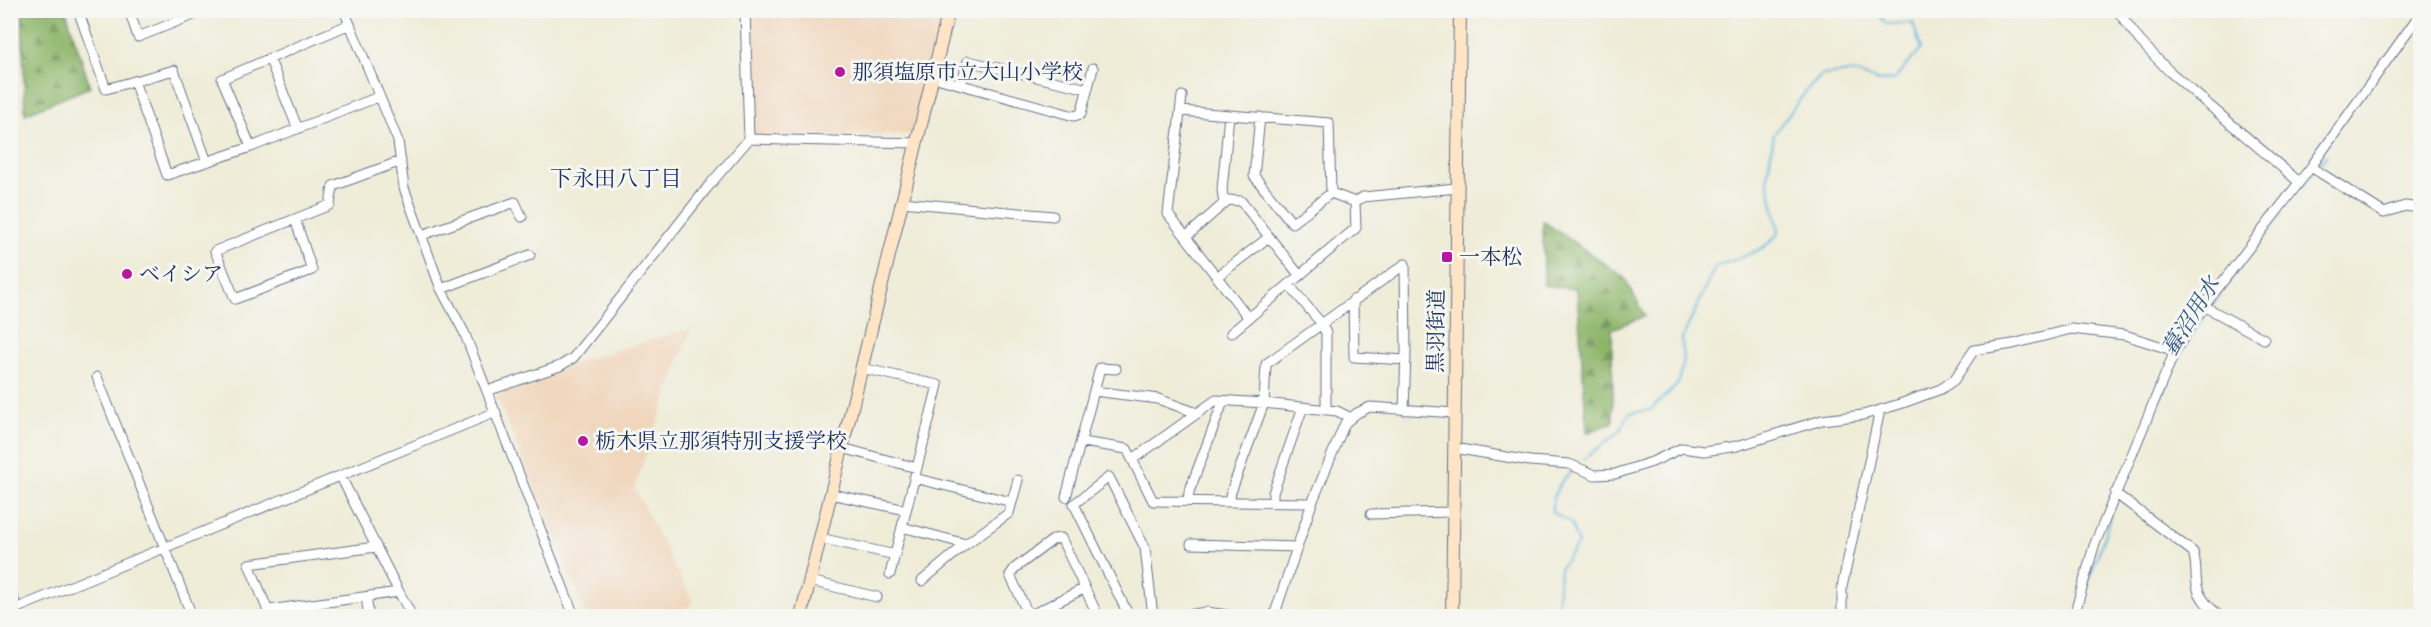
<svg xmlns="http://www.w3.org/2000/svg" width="2431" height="627" viewBox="0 0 2431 627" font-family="'IM FELL Great Primer','Noto Serif JP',serif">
  <defs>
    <pattern id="forest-firs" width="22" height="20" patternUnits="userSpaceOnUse" patternTransform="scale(1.5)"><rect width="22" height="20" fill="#8eb66b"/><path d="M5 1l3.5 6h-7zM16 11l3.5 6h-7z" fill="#73945b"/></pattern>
  </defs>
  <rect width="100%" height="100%" fill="#f6f6f2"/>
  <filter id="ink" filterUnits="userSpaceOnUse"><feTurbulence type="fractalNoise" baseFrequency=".0167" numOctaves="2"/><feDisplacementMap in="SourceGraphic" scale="12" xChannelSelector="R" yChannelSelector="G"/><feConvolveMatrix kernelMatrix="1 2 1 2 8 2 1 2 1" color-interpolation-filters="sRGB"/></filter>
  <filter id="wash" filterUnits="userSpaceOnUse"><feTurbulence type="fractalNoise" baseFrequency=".008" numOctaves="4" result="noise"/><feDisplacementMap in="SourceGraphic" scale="24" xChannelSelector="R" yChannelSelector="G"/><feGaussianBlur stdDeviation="1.35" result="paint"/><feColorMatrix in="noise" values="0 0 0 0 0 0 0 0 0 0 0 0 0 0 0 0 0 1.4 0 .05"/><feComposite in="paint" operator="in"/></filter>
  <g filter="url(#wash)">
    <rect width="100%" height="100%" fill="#efecd8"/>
    <path fill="#f0d6bc" d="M750,11H944L912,134L753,138Z
      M691,329L634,488L693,602L679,616H587L496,395L586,359Z"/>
    <path fill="url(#forest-firs)" stroke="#547264" stroke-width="1.5" d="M22,11H66L90,87L25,114Z
      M1543,221L1624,277L1645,316L1612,329L1613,422L1587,433L1577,289L1544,285Z"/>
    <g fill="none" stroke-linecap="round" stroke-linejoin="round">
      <path stroke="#63b6df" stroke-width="2" d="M2318,166L2327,155
        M2302,186L2312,174
        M2210,307L2281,214
        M2159,402L2183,349L2207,312
        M1584,459L1620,431L1629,413L1650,410L1677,385L1683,364L1682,339L1715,267C1737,258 1767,252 1779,232L1767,178L1774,134L1807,90L1822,75L1851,72L1880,81L1894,80L1921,49L1913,23L1886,24L1876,10
        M2084,596L2111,516
        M1557,616L1560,568L1578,544L1571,523L1552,512C1552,492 1559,483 1573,470"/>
    </g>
  </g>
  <g filter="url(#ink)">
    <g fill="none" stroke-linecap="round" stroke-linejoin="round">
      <defs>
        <path id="street" d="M78,10L106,89L174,70L207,162
          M129,10L138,37L206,10
          M344,10L398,141L404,188L441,289L464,332L574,616
          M2117,10L2140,41L2169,71L2299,182
          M269,58L298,129
          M933,77L1074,116L1081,114L1093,68
          M134,81L167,175L251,147L378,97
          M961,85L968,61L1088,89
          M1182,96L1168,214L1248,317
          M1181,111L1329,123L1331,193
          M1260,117L1254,176L1292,223L1331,193L1355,202
          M749,139L917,143
          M251,147L222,79L350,24
          M2311,167L2384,213L2405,206L2420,208
          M902,202L1053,216
          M1224,204L1222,190L1229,115
          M295,219L312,270L235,299L215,251L330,205L333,186L401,161
          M422,235L515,202L522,217
          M1186,237L1228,200L1241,201L1300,276
          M1218,276L1269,237
          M1289,285L1321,323L1326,333V410
          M441,289L530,255
          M1353,300L1354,357L1406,360
          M2204,306L2264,339
          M1231,333L1356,228L1355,202L1363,197L1457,188
          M861,368L938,385L890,574
          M97,377L192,616
          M487,391L560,366L573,358L707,188L749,139L745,10
          M1094,391L1158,399L1197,413
          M1404,410L1406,352L1405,264
          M1351,418L1337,411L1264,403L1266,364L1405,264
          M1082,442L1127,449L1153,501L1312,503
          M842,448L917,468
          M1454,448L1530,461L1569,464L1595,475L1615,474L1652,462L1682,448L1704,451L1737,446L1822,420L1863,415L1900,404L1941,389L1954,380L1974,350L2013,344L2071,329L2125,335L2175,351
          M1133,459L1216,400L1264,403L1231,492L1229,502
          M914,478L1012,502
          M2115,493L2193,552C2197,563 2195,573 2197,585C2199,598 2210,608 2219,616
          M831,494L906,510
          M1066,497L1100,368L1116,369
          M1188,501L1189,492L1223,402
          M1273,502V493L1303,407
          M1371,514L1453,512
          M902,527L966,544
          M820,538L895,555
          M1191,544L1298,547
          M810,581L877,597
          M922,581L966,544L1009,513L1018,480
          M399,592L412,616
          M366,597L369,616
          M314,604L316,616
          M269,610L399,592L341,477
          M10,611L496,412
          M270,616L249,564L376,547
          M1029,616L1010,575L1015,568L1054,539L1061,538L1098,616
          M1029,616L1085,588
          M1129,616L1074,504L1109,477L1145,548L1153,616
          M1182,616L1206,612L1235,616
          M1274,616L1312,503L1345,423L1357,413L1370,407L1454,413
          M1842,616V587L1880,410
          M2074,616L2094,546L2175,351L2204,306L2311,167L2420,14"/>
        <path id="secondary" d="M801,616L949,10
          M1452,616L1460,10"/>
        <path id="highway" d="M10,600L11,616"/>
      </defs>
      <use href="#street" stroke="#657189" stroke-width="11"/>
      <use href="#secondary" stroke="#657189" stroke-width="14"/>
      <use href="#highway" stroke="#657189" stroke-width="19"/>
      <use href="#street" stroke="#fff" stroke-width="9"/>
      <use href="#secondary" stroke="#ffe4c6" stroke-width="12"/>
      <use href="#highway" stroke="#ffbb71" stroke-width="16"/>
    </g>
  </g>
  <g fill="#b5179e" stroke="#f6f6f2" stroke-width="2">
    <circle cx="840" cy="72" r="6"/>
    <rect x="1441" y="251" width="12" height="12" rx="3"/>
    <circle cx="127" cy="274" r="6"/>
    <circle cx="583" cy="441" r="6"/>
  </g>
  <g text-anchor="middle" stroke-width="6" stroke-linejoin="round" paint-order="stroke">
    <g font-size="21" fill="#1b2f5e" stroke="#f6f6f2" text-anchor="start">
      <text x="852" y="79">那須塩原市立大山小学校</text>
      <text x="1459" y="264">一本松</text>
      <text x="139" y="281">ベイシア</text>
      <text x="595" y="448">栃木県立那須特別支援学校</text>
    </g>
    <g font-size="21" fill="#1b2f5e" stroke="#f6f6f2">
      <text transform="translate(1436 331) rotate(-89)" y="7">黒羽街道</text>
    </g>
    <g font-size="22" fill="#1b2f5e" stroke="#f6f6f2">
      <text x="616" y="186">下永田八丁目</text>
    </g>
    <g font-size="22" font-style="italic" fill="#315885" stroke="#f6f6f2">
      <text transform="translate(2190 316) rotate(-58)" y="8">蟇沼用水</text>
    </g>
  </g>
  <rect width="2431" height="627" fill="none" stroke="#f6f6f2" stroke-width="36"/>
</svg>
